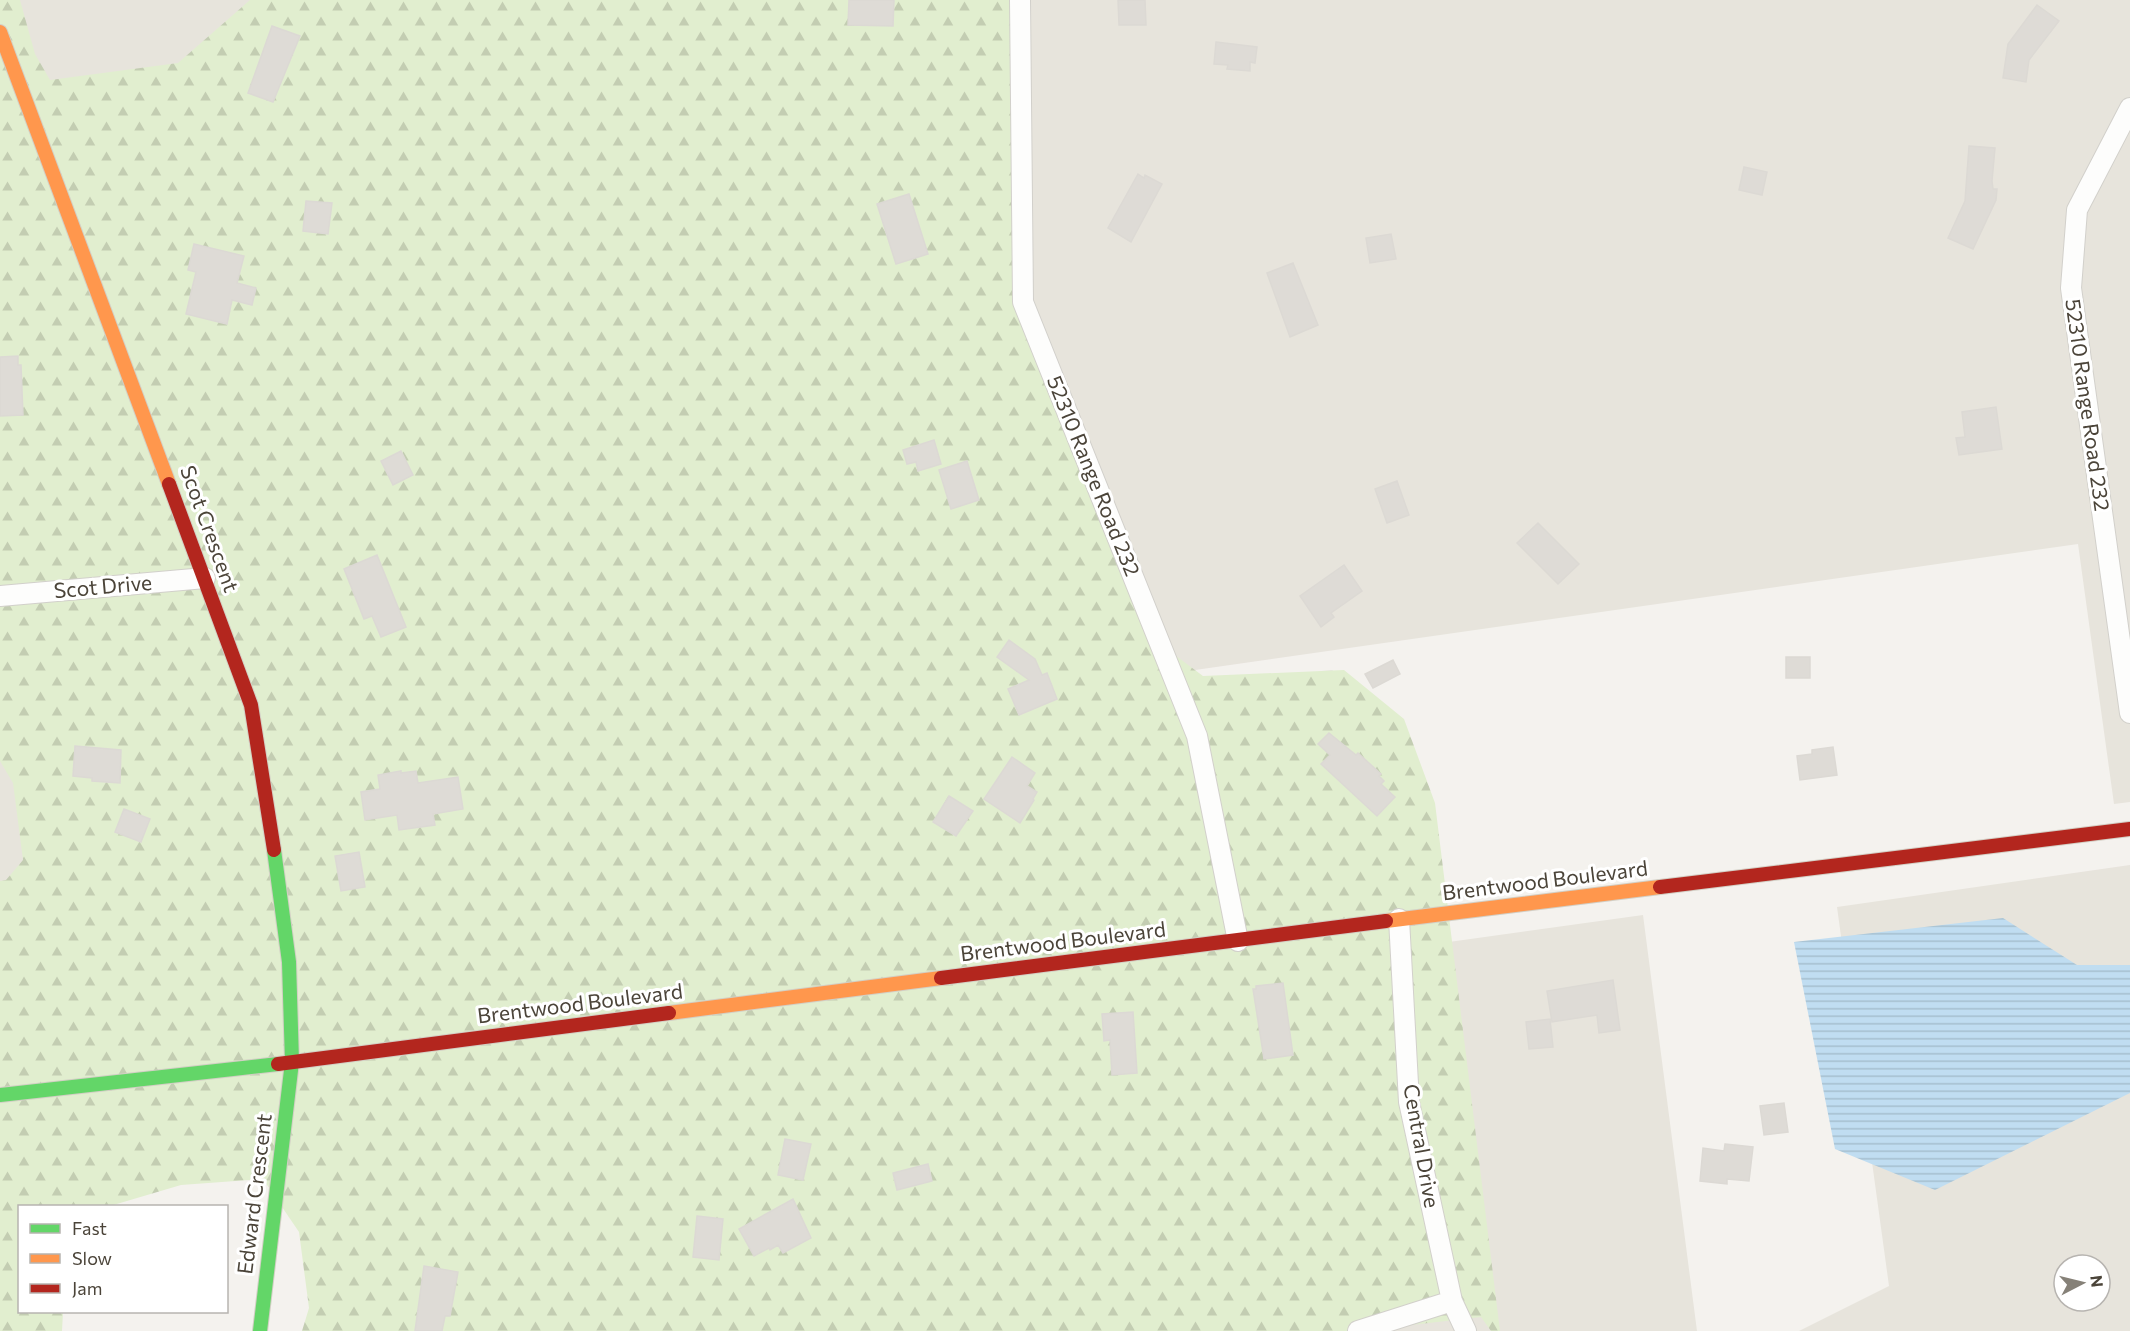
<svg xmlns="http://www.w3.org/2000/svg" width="2130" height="1331" viewBox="0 0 2130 1331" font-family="Commissioner,sans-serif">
  <defs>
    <pattern id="forest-firs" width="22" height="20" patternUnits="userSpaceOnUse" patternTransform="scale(1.5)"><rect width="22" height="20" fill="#e1eecf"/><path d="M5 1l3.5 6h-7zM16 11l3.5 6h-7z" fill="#c3cdb2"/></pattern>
    <pattern id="water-rules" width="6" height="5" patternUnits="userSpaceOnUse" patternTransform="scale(1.5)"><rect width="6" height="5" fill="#c0ddf1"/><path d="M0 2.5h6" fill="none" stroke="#a6bfcf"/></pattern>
  </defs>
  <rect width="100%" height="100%" fill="#f4f2ee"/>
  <path fill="#e7e4dc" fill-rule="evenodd" d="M0,0H2130V802L2114,804L2078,544L1188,671L0,1062Z
    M2130,865V1331H1799L1889,1286L1837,907ZM2064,1265H2100V1301H2064Z
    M1643,915L1697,1331H1275L1370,953Z"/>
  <path fill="url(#forest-firs)" d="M0,0H20L35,54L50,80L178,63L250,0H1021L1029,342L1156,641L1203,676L1344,670L1404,719L1435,803L1500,1331H1491L1481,1317L1359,1331H302L309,1308L299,1232L263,1179L181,1185L110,1206H20V1312H63L62,1331H0V881L6,880L23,860L13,783L0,761Z"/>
  <path fill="url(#water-rules)" d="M2003,918L2077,965H2130V1093L1935,1190L1835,1149L1794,942Z"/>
  <path fill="#dedbd6" stroke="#dcd9d4" stroke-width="1.5" d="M849,0H894L893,26L848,25Z
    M1118,0H1145L1146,25H1119Z
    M2037,5L2059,21L2029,60L2026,82L2003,78L2008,44Z
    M272,26L300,36L273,102L248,93Z
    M1216,42L1257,47L1255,63L1250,62V71L1227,69L1228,65L1214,64Z
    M1969,146L1995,148L1992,181L1993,189H1997L1996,200L1973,249L1948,238L1965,201Z
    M1744,167L1767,172L1762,195L1739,190Z
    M1138,174L1144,178L1145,175L1162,184L1131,242L1108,228Z
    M909,194L928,254L896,264L877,204Z
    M306,201L332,203L328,234L303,231Z
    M1391,234L1396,259L1370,263L1366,238Z
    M194,244L244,256L237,283L256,288L252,305L232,300L227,324L186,314L196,272L188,270Z
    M1293,263L1318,325L1290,337L1267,273Z
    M18,356V365H21L23,415L0,416V357Z
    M1996,407L2002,449L1959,455L1956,438L1965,437L1962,412Z
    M934,440L941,464L918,471L916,462L907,464L903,450Z
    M401,451L413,475L393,485L381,461Z
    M967,461L979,500L951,509L939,470Z
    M1397,481L1409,515L1387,523L1375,489Z
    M1538,523L1579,564L1558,584L1517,543Z
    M377,555L406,627L381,637L372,616L364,619L344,569Z
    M1344,565L1362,591L1331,613L1334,617L1321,627L1300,596Z
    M1009,640L1035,659L1042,675L1047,673L1057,699L1019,715L1008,689L1029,680L997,657Z
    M1786,657H1810V678H1786Z
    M1393,660L1400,674L1373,688L1365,674Z
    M1329,733L1356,755L1358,753L1381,774L1379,776L1384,781L1381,784L1395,797L1377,816L1321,764L1330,755L1318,744Z
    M75,746L121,750L120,783L92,781V778L73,776Z
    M1833,747L1837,775L1800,780L1797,756L1812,754V750Z
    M1012,757L1035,773L1027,786L1037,792L1033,799L1034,800L1020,823L984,799Z
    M401,771V773L416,771L418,783L458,777L463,809L433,814L435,825L399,830L397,815L365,820L361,792L380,789L378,775Z
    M949,796L973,811L956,836L933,822Z
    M124,809L150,819L141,842L115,832Z
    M359,852L365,887L341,891L335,856Z
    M1613,980L1620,1030L1599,1033L1597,1015L1552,1022L1547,991Z
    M1283,983L1293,1055L1264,1059L1253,989H1256V986Z
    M1133,1012L1137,1073L1112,1075L1110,1040L1104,1041L1102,1014Z
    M1550,1019L1553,1047L1529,1049L1526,1022Z
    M1784,1103L1788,1132L1764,1135L1760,1106Z
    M785,1139L811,1144L803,1180L778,1175Z
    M1725,1144L1753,1147L1749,1181L1727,1179V1184L1700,1181L1703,1148L1724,1151Z
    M928,1164L932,1181L897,1190L893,1173Z
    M793,1199L811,1238L783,1253L778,1245L770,1250L769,1248L754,1256L739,1229Z
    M697,1216L723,1219L719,1260L693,1257Z
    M424,1266L458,1272L450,1316H445L442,1331H415Z"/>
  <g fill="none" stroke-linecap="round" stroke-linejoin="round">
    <defs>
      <path id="street" d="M1020,0L1023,302L1197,736L1238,941
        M2130,108L2077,210L2071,288L2130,713
        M0,596L205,578
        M1399,919L1409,1102L1452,1301L1466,1331
        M1358,1331L1452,1301"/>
      <path id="fast" d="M0,1095L278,1064
        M260,1331L292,1062L289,962L274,850"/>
      <path id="slow" d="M0,32L169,484
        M1386,921L1660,887
        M669,1013L941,978"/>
      <path id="jam" d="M169,484L251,705L274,850
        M1660,887L2130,829
        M941,978L1386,921
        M278,1064L669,1013"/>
    </defs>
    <use href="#street" stroke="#d2d0cb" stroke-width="22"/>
    <use href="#fast" stroke="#d3cfc5" stroke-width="16"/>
    <use href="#slow" stroke="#d3cfc5" stroke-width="16"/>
    <use href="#jam" stroke="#d3cfc5" stroke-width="16"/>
    <use href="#street" stroke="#fdfdfc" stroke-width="20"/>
    <use href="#fast" stroke="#63d668" stroke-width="14"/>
    <use href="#slow" stroke="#ff974d" stroke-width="14"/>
    <use href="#jam" stroke="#b3261e" stroke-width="14"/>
  </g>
  <g text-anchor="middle" stroke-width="6" stroke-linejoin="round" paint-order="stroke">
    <g font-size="21" fill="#4b4439" stroke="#fff">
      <text transform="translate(2087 405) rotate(82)" y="7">52310 Range Road 232</text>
      <text transform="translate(1093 476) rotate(68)" y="7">52310 Range Road 232</text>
      <text transform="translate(209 529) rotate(70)" y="7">Scot Crescent</text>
      <text transform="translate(103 587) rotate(-5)" y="7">Scot Drive</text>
      <text transform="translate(1545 881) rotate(-7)" y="7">Brentwood Boulevard</text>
      <text transform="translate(1063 942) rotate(-7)" y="7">Brentwood Boulevard</text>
      <text transform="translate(580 1004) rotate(-7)" y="7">Brentwood Boulevard</text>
      <text transform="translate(1421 1146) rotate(80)" y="7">Central Drive</text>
      <text transform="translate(255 1194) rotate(-83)" y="7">Edward Crescent</text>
    </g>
  </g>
  <rect x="18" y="1205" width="210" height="108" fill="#ffffff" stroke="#b7b4b0" stroke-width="1.5"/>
  <rect x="30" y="1224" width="30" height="9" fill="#63d668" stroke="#b7b4b0" stroke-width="1.5"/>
  <text x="72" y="1235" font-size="18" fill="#4b4439">Fast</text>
  <rect x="30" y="1254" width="30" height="9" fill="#ff974d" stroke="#b7b4b0" stroke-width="1.5"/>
  <text x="72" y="1265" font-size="18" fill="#4b4439">Slow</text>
  <rect x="30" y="1284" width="30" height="9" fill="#b3261e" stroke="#b7b4b0" stroke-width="1.5"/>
  <text x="72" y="1295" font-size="18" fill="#4b4439">Jam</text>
  <g transform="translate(2082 1283) rotate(83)"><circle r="28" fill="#ffffff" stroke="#b7b4b0" stroke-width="1.5"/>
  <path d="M0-4.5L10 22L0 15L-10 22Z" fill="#868178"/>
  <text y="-9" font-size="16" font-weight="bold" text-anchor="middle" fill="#4b4439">N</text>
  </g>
</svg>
